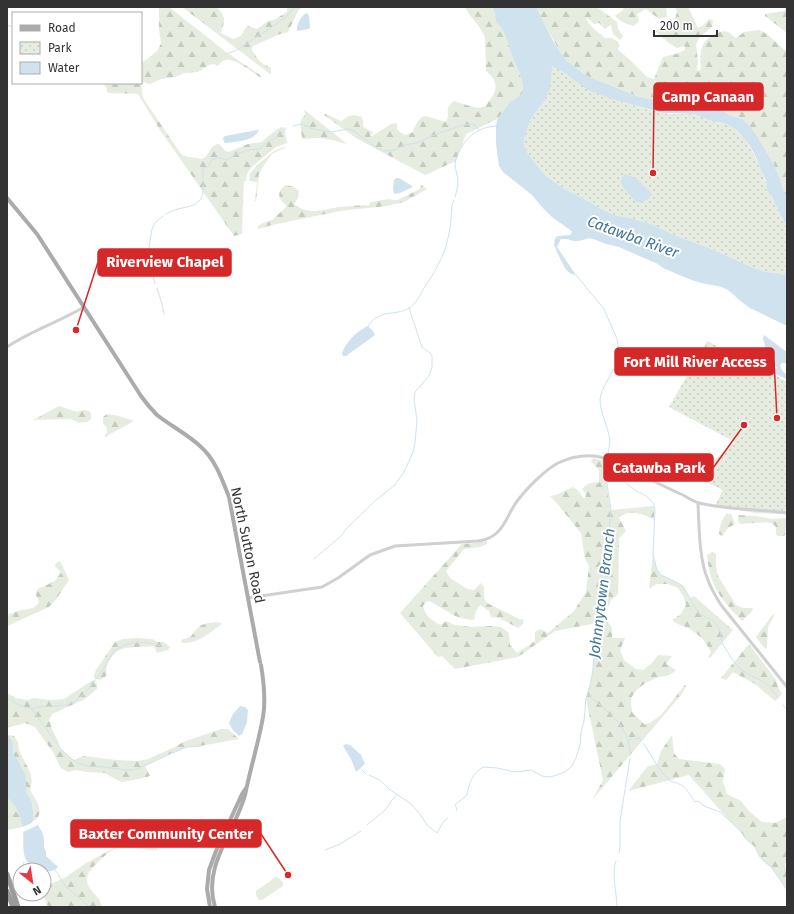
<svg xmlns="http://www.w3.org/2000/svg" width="794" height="914" viewBox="0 0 794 914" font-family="'Fira Sans',sans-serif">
  <defs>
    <pattern id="forest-firs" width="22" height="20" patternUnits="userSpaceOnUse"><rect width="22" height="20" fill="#e6ecdf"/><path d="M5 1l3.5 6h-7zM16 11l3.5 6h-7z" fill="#c6cbc0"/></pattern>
    <pattern id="park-dots" width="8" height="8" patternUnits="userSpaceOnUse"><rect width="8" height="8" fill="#e6ecdf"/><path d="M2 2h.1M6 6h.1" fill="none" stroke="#c6cbc0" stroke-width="1.8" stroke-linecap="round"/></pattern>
  </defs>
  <rect width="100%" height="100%" fill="#fff"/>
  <path fill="#e6ecdf" d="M276,877L279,878L283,883V886L262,900H259L256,895V891Z"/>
  <path fill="url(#forest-firs)" d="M159,7H169L226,52L260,75L261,77H260C252,72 235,58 226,60C222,60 221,63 219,65L217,66L214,64L209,65L198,72L185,73L175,77L161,79L150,84L146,83L145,82L141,83V63L149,58L158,50L161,43L159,29Z
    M182,7H217C221,12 225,16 224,23C223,27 221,29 221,33L233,39C245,36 240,33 248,26L257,29L268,21L274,20L287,12V7H302L298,11L288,32L280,34L253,46L252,48V50C255,55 259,62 265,65C267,66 269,67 271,68V73L270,74Z
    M465,7H492L495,13L497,22C507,30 508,45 512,56C515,65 521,73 522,82C523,86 522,90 522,94L509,103L499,118L466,134L456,161L425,175L356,138L324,115L325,114H326L341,121C349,116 351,113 362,117L363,121V127L373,132V133L370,135L371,137L391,124L396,123L397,124V129L401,133L405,135L411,133L413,132L414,128L419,120L422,117L426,116L446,122C451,113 443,109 454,101L473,107L478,108L486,106C488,102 489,101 492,97C499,88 495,77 486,71L485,37L480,28L469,14Z
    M535,7H597L617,22L618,29L623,36L620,40L613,34L611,25L605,29L599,23L594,24L586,17C589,27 598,32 605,38H612L619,43L618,50L629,59L647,77L654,79L663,57L676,54L685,50V46L677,48L669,43L655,31L674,22L677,12L675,7H688L698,28L702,26L709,19L713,20L712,27L700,37L696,44L698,62L697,71L701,70C700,62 700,52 703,45C707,37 720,29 728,32C730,33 734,37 736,38L744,32L759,30L767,34L787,52V199L778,174L772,161L755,133L749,125L742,119L731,116L723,111L710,105L700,102L683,104L672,103L662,102L637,96L587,76L579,70L566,60L560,52Z
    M624,7H666L667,17L659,19L646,9L637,14L639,21L634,26C626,24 621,22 615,16L623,10Z
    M785,7H787V33L765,16V14L784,11L786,8Z
    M103,83H141L143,98L181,154C188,158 190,157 197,158C198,158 199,159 200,159C210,159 209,143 219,144L223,148L225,151L229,152L248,144L262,142C267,137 276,129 282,127L284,128L287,143L276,147L271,151L253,166L249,170L247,174L246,181H244L243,200L244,201L243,203L242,234L234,236L160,130L138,94L109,93L107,92V88Z
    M304,110L306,111L347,144L332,140L319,138L302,139C302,130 297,122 305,115V113Z
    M286,146L284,148L272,154L262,168L259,174L256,201H255L257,182L249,181L250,174L257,165L274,151Z
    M286,185L294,187L299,191L298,198L294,204C311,216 320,210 339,207C348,206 356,206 365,205L368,206L371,202L389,199L394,200H397L420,189L421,185L427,189L404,202L386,206L340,211L272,225L258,229V226L263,223L272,220L286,207V205C278,199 276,191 286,185Z
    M59,406L77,412L83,410L89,411L91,414V419L87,422L79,423L71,419L33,420Z
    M107,414L119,416L134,421L105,437C108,431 108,428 103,423V417Z
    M593,458L607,462C604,478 608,494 611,510L654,506V520C645,514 628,508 619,518L626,531L619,538L618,594L611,600L609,606L602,609L604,622H608L612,628V638H625L620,650L624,660L636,669L643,670L652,663L658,655L672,656L666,664L676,670C671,675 667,676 659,677C650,680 636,687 632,697C630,701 632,708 632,712L644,724L650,723L661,715L685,685L686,686L681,695L592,800L603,780L586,699L591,681L593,669L595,637L597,623L555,631L518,657L455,669L442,656L438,657L400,613L462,544L476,543L485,540L487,541V544L480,547L464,549L446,571L450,578L467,589L474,590L481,583L484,587V598L487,603L519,619L524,620L523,624L518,628L499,618L491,617L489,611L480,605L476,611L474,620C453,619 446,609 429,601L426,602L423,606C425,616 432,621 441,625L446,621L455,625L472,627L491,626L501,627L509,633L510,645L517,653L535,641V632L540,629L548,633L574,611L586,592L589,566L585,559L581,533L555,501L550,496L556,495L573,487L579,491L583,498L585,499L586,494L582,489C588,483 592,481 599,483V470L591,461Z
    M726,514H731L735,524L728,528L722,536L719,534C719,527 722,520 726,514Z
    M738,515L756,516L772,519L787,518V525L786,526L785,535L784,536H778L776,535V527L773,524L767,522L740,524L738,521Z
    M712,552L716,553V565L718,576L736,605L743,608H753L752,611L742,621C730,608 718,597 712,580C709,572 708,563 707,555Z
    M653,554L657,569L661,575L672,580L683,586L690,598L694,596L733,630L710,658L708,657L711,652C705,640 698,633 686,627C681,625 676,624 672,620L681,614L686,605L684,597L678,588L668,584H656L649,589Z
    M60,561L69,580L57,598L49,607L7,626V615L18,611L33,608L38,604L39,602L36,595L37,590L39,588L43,587L56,580L61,572L55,566L56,563Z
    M773,614L774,616L768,627L767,647L765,649L756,637Z
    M217,622L221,623L222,624C210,632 198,644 183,643L181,641L183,639C193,638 191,634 198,628C202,623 210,623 217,622Z
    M137,638L152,639L158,642H164L170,647L168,650L157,653L154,646C148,646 142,647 135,647C131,648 126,647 122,649C115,651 110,658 107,665C104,674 111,674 100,680L94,678V675L96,670L115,642L123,639Z
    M749,644L776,680L778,687L782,694L775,701L755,684L733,672L726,680L721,678Z
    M93,680L97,684V689L85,699L52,714L49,720L52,729L58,741L60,748L74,760L84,756L116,760L138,761L148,759L175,747L183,742L221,729H228L239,739L200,746L187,747L170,754L145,766L150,776L139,779L122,782L115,779L105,773L87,772L75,770L68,772L61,768L53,752L35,727L25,723L7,728V693L16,698L27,700L34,698L51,700L64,699Z
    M7,735L14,736L18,742L19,750L30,772L32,781L30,790C35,799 44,809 37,819L34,820L32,802L26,792V781L13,753V745Z
    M672,735L674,753L679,759L720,764L725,769L723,782L727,794L741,801L749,811L762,822L775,823L787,817V856L785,865L787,875V890L772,868L763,861L760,857L755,847L746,839L741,832L728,819L689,775L628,791L648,766L657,764L661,751Z
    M7,798C18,806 20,814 23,827L7,830Z
    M118,846L157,848V850C149,850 122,846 117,848C109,851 101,859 95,865C91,869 86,875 87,881C88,891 100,895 102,907H48L43,894L44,887L66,877L86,863Z"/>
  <path fill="url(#park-dots)" d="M551,65L566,74L576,82L590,90L615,100L657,112L669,114H693L698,115L712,122L724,123L732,127L744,137L748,143L762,170L767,187L766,190L771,195L779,212L787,226V275L761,271L747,265L712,249L674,235L651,224L631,218L614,215L601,209L590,202L565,189L546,176L539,168L528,154L524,145L525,135L532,117L545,101L551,79Z
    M707,341L786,381L787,361V514L755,513L715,506L723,490L695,477L735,442L669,407Z"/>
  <path fill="#cfe2ee" d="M492,7H536L553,41L560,52L566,60L579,70L587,76L637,96L662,102L683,104L700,102L710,105L723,111L731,116L742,119L749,125L755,133L772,161L778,174L787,199V226L779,212L771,195L766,190C768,183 764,176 761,169C754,151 743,129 723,123C720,122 717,122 713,122C707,120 700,115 693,114L663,113L615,100L590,91L576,82L566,74L552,66L551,79L550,88L545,101L532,117L525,135L524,145L528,154L539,168L546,176L565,189L590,202L601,209L614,215L631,218L651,224L674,235L712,249L747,265L761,271L787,275V326L750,308L743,303L728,290L722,287L701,283L689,279L663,268L656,263L644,258L619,247L606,244L596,240L589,238L579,241H574L567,239H561L557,247L576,275C564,274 562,259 556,251V249L554,245L555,238L558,236L570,235L572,232L570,230L552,217L542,207L532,195L503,172L499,166L496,144V126L497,120L509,103L522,94C522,91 523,86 522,82C521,73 515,65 512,56C508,44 506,30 496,22L495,13Z
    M306,13L308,14L309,16L310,28L308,29L298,31L297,30C297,23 301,17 306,13Z
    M258,130H259C253,142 238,141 226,143L224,142L223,138L225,136Z
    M625,174L637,179L652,194C650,198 642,205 637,202C635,201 632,197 630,195C625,190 616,181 625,174Z
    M396,178H399L412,186L413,187L400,193L394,194L393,188L394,180Z
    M368,326L373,331L375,335L346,356H343L342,353C346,342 357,331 368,326Z
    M764,335L787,352V363H782L780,365L782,370L787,375L786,379L771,372L777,368L764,351L765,345L763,339Z
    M240,706L245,707L248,710L247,722L242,734L239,736L232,729L229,723L233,714Z
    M7,734L12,741L13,745V753L18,761L25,774L26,781V792L32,802L34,820C32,824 27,825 23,827C19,814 18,806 7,798Z
    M346,744L350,745L361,755L365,764L356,772L351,759L343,746Z
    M38,825L43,834L44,839V847L46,852V856L58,867C52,874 45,871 39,868C34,865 29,865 26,860C22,852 24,840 23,832Z"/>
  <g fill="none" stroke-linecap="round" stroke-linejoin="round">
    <path stroke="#cfe2ee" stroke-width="1" d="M7,25L13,27
      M228,53L235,51L242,47L253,39L275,25L287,16L294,7
      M293,126L302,124L313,129L331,132L348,129L354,131L378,149L384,151L394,150L405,145L409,144L417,143L434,135L463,125L469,124L475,125L479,130
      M455,197C456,193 458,187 458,182C458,176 455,170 455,164C457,150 468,135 480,130C485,127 490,127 496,126
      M166,214C170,212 174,210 178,209C190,206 202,206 203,190C204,183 202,175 203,168L209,166L212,159L220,158L227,160L236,154L248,150L260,149C261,148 263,146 265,144C272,139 281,137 286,128
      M155,284L153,275L147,261L148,254L152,229L155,223L163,216
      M157,288L162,304L164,314
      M368,326C380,308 394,317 409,308C416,304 420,295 424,288C434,273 444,257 448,238C451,228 451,216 452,205L454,200
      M606,471C619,475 627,485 638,492C643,494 648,496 651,501C654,503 654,506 655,509L653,554L657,570L661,575L672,580L683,586L699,614L712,620L717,625L720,631L723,645L734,662
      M314,559L340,537L347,528L376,500L395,485L404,472L413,452L415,443L417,420L414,400L415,392L429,376L432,367V356L430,353L422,347L409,308
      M735,663C744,675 757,677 768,685C772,689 775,694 778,698
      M588,695C607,711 630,726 630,754
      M7,698L21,706L32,709L60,748L70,758L78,763L87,766L105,767L125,770H134L144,766L170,754L187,747L200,746
      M783,705L787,710
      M32,709C44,703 59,709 71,703C87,695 96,679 106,665C108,661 111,655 114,652C126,640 146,641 161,646
      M635,739L640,738L641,741
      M629,740L632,739
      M643,743C651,754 659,771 669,780C672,783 677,782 681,785C688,789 690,796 695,802L698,801L704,806L720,812L728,819L741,832L746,839L755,847L760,857
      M361,769L366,774
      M369,775L380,780L389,789L411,804L420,814L427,825L437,833L443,822L448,818
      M456,811L457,809L455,805L467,795C469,783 472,774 483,767L497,768L515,772L531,770L542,776L550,777L557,775L565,772L572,766L576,758L580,745L581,732L584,721L586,699L591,681L593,669L596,627L599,612L603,599L604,584L608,567V541L611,510L605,471L610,442C609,427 600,414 600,399C600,391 617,363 623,355L619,352L617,339L604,309L576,275
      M367,825C373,820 379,815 385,810C390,805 391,799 397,795
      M325,850L340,844L361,831
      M619,853L620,846V821L630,758
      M761,858L772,868L787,890
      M616,861C611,873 617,893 617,907
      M22,870L24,862
      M55,870C60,876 63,885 69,889C76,896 83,900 89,907
      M19,878L20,875"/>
    <path stroke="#d0d0d0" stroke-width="3" d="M7,347C31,331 59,322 84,307
      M698,503C699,525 699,560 708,580C711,589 716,597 721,605L787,687
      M248,598L322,587L338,578L370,555L395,546L478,541C481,540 486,540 489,538C505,531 508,512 518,500C527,488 545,470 558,463C571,457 586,454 600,457C612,460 625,467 636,473C652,480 667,488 683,495C688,498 694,502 699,503C728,510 758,509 787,513"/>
    <path stroke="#ababab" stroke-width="4" d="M7,198L37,234L141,396C146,403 151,409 157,415C171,426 187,434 200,446C215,459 222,479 229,497L260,662
      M210,907L207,889L209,870L216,851L242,794L246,788
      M215,907C202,866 235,832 245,795C246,792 246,789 247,786C252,763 259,740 263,717C266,700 264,683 261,665"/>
    <path stroke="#9a9a9a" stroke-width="5" d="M7,874L18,907
      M7,891L13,907"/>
  </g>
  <g text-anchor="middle" stroke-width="4" stroke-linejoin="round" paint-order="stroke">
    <g font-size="14" fill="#333" stroke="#fff">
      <text transform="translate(248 545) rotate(78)" y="5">North Sutton Road</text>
    </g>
    <g font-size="15" font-style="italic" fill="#3f7597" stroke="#fff">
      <text transform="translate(633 237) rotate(20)" y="5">Catawba River</text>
      <text transform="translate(602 593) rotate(-83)" y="5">Johnnytown Branch</text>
    </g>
  </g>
  <path fill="none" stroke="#d62828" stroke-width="1.5" d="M653 173L654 96M76 330L98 262M777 418L774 361M744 425L713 468M288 875L261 834"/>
  <g fill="#d62828" stroke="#fff" stroke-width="1.5">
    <circle cx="653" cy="173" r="4"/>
    <circle cx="76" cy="330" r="4"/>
    <circle cx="777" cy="418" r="4"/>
    <circle cx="744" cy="425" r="4"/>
    <circle cx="288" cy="875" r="4"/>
  </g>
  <g fill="#d62828" stroke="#d62828" stroke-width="1.5">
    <rect x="654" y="83" width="109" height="27" rx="4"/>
    <rect x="98" y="249" width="133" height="27" rx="4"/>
    <rect x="615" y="348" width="159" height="27" rx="4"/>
    <rect x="604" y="454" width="109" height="27" rx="4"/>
    <rect x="71" y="820" width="190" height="27" rx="4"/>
  </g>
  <g font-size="15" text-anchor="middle" font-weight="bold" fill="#fff">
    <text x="708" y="102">Camp Canaan</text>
    <text x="165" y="267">Riverview Chapel</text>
    <text x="695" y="367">Fort Mill River Access</text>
    <text x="659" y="473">Catawba Park</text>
    <text x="166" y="839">Baxter Community Center</text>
  </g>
  <rect width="794" height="914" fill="none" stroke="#333333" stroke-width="16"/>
  <rect x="12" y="12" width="130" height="72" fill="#ffffff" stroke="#adadad"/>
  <rect x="20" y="25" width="20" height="6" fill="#ababab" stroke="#adadad"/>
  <text x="48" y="32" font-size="12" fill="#333333">Road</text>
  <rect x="20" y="42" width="20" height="12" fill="url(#park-dots)" stroke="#adadad"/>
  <text x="48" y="52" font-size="12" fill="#333333">Park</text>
  <rect x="20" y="62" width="20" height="12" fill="#cfe2ee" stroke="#adadad"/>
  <text x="48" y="72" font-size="12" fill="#333333">Water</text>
  <g transform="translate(32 882) rotate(150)"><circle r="19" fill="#ffffff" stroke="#adadad"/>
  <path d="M0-3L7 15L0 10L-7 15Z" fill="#e63946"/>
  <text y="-6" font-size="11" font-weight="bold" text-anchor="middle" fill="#333333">N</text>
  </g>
  <path d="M654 30v6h63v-6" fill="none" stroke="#333333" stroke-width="2"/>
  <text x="660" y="30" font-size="12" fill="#333333" stroke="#ffffff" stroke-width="3" paint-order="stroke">200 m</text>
</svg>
